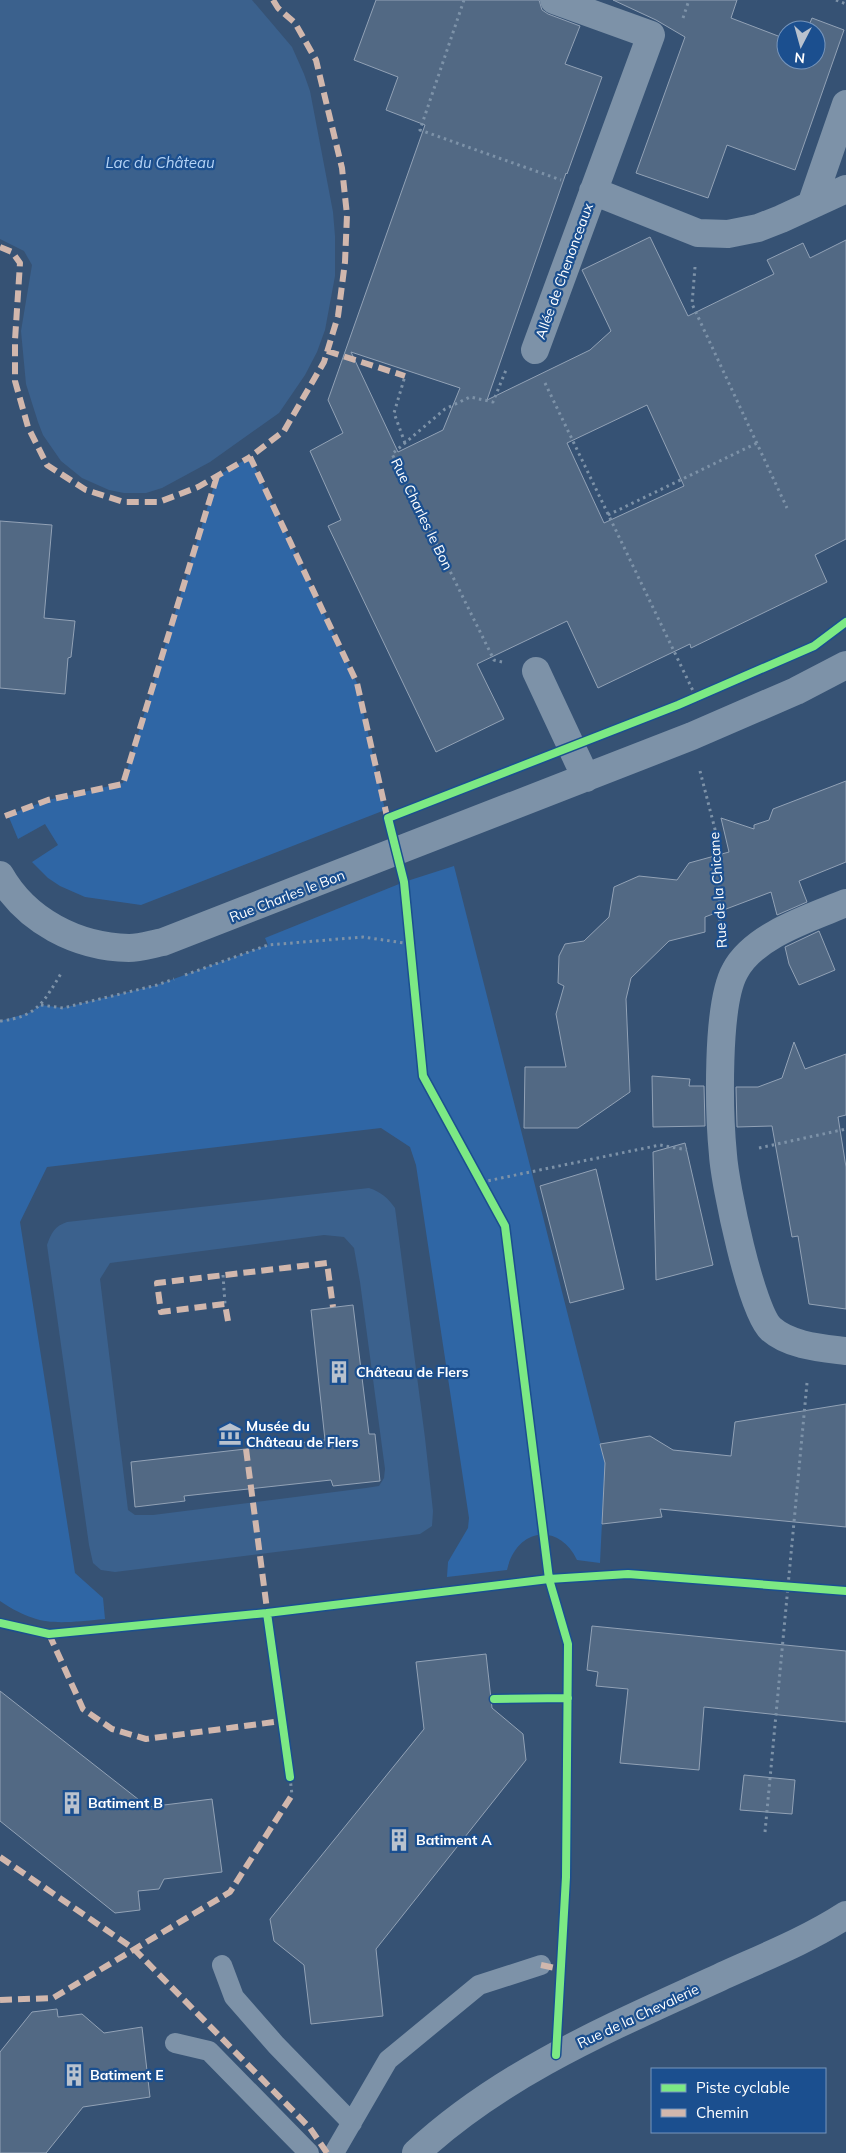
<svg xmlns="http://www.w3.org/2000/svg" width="846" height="2153" viewBox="0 0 846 2153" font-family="Mulish,sans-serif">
  <rect width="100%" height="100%" fill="#365274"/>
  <path fill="#2f66a5" d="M250,457L357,683L385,810L141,905L85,897L60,886L48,878L32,862L58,845L45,824L18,839L8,815L48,800L123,783L217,476Z
    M454,866L610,1481H604L600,1563L577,1560C558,1521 516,1529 507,1570L447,1577L448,1562L468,1528L469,1518L416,1165L410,1147L381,1128L47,1167L20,1222L75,1573L103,1598L105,1619C59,1623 40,1628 0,1601V1021L29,1013L41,1005L63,1008L157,985L268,945L265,938L404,882Z"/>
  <path fill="#3b618d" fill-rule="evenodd" d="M0,0H252L292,47L304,74L310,91L333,212L335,236V276L325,330L317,352L305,375L279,413L210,462L162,488L146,493H124L109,490L82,478L61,461L43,435L38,422L26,384L21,331L32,265L24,251L0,239Z
    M369,1188C381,1192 388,1198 395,1208L425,1438L433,1511L432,1526L420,1534L115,1572L101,1570L93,1563L89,1545L47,1245C51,1233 55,1226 67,1222ZM324,1235L344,1237L354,1248L360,1282L385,1469L384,1478L379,1486L366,1488L153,1515H135L128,1510L100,1279L110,1263Z"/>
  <path fill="#526984" stroke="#92a2b6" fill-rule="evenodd" d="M376,0H539L542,10L548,14L580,26L565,64L602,77L567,174L566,173L487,400L590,350L611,331L582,270L650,237L688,316L774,274L767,260L803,243L810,258L846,240V539L815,555L827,582L691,648L690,644L598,688L567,621L477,664L504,719L436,752L328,526L341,520L310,451L343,433L328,400L425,125L386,110L398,77L354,60ZM351,352L460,388L443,430L398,452ZM647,405L684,486L604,523L567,443Z
    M613,0H737L731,18L786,39V60H816V30H807L812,18L844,30L795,170L727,145L708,198L636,173L685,37L656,20Z
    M0,521L52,525L44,618L75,621L71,657L68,658L65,694L0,688Z
    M846,781V862L799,881L807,902L777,915L771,892L705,917V932L669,941L631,978L626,999L630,1092L578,1128H524L525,1067H566L556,1014L564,986L558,983L559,956L565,944L584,941L609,917L614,887L639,876L677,880L689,863L729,852L721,818L754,829V825L769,820L773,809Z
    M819,931L835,970L799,985L789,964L785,947Z
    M794,1042L805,1069L846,1054V1115L838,1117L846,1167V1309L809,1304L798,1236L792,1237L772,1126L737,1127L736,1087H758L782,1078Z
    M652,1076L690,1079L689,1086H704L705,1126L653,1127Z
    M685,1143L713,1265L656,1280L653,1152Z
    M596,1169L624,1289L570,1303L540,1186Z
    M353,1305L369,1434H375L380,1481L333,1486L331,1480L184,1496L185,1501L135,1507L131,1462L325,1440L311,1310Z
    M846,1404V1527L660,1509L662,1517L602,1524L605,1463L600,1444L650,1436L673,1450L731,1456L735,1422Z
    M592,1626L846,1651V1722L704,1707L699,1770L620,1763L628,1689L596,1686L598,1672L587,1670Z
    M486,1654L492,1708L523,1734L526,1760L376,1949L383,2016L311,2024L304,1965L274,1941L270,1919L424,1729L416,1662Z
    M0,1691L148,1807L212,1799L222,1872L164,1879L159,1889L138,1891L140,1910L115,1913L0,1821Z
    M744,1775L795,1780L792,1814L740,1810Z
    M57,2009L58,2017L82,2014L104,2033L142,2027L150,2097L83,2107L46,2153H0V2052L32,2012Z"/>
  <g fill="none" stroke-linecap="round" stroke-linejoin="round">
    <path stroke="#7d92a8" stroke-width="3" stroke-dasharray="2.5 4" stroke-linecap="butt" d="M464,0L420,130L561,180
      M836,0L846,4
      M683,18L689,0
      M695,267L692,304L787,508
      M545,383L696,697
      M405,443L394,413L405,376
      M608,515L757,443
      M502,662L494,660L392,454L445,409L470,397L493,402L506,370
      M700,771L718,841L720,930
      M185,975L268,945L363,937L411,944
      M41,1005L63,1008L157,985L174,979
      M0,1021C38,1017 44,1001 62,972
      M759,1148L846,1129
      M482,1182L660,1145L687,1150
      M223,1275L225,1304
      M290,1777L292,1795
      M765,1832L807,1383"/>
    <path stroke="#7d92a8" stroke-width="20" d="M222,1965L234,1997L276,2045L352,2123
      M175,2043L209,2051L309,2153
      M334,2153L388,2060L479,1985L541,1965"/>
    <path stroke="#7d92a8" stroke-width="28" d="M593,191L698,233L728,234L758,228L781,219L846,189
      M811,205L846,104
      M535,350L651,35L554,0
      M536,671L586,778
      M0,875C26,921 77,947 129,948C140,948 152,944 163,942L692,736L796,691L846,665
      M846,903C810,918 754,935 735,971C716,1005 719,1114 723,1155C725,1185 751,1311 771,1329C790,1346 822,1348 846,1351
      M416,2153C505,2070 619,2024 727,1974C767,1956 809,1939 846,1915"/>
    <path stroke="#d1b7ad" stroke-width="6" stroke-dasharray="12 6" stroke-linecap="butt" d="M273,0L278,8L295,23L316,60L342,168L347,215L345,262L338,316L324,362L284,431L250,457L357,683L388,821
      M0,247L12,252L20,263L15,340V381L28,427L47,465L86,490L124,502H159L198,487L250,457
      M327,351L405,376
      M5,816L48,800L123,784L217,476
      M228,1321L225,1304L161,1312L157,1283L327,1263L333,1307
      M246,1449L268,1617
      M49,1634L83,1709L112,1729L146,1739L282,1721
      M0,1857L134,1949L310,2128L327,2153
      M541,1965L560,1969
      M0,2000L53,1998L230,1892L292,1795"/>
    <defs>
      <path id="cycleway" d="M267,1613L290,1777
        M0,1623L49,1634L267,1613L549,1579L628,1574L846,1591
        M494,1699L568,1698
        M556,2055L566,1877L568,1644L549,1579L505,1226L423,1076L404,882L388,818L678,705L814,646L846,622"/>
    </defs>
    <use href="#cycleway" stroke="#1b4f8f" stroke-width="11"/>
    <use href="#cycleway" stroke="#7ce984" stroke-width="8"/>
  </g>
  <defs>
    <symbol id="building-bare" viewBox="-9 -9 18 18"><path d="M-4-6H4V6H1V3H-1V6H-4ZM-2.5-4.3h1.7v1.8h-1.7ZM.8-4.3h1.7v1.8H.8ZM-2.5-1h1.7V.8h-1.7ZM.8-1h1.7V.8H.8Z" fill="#b9c2ce" stroke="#1b4f8f" stroke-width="2.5" paint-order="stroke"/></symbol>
    <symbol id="museum-bare" viewBox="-9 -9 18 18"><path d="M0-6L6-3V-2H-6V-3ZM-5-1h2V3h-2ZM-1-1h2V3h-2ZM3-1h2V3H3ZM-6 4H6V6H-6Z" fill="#b9c2ce" stroke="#1b4f8f" stroke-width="2.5" paint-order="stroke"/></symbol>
  </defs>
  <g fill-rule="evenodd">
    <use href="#building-bare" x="323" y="1356" width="32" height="32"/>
    <use href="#museum-bare" x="214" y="1418" width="32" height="32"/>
    <use href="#building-bare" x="56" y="1787" width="32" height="32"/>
    <use href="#building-bare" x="383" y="1824" width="32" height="32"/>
    <use href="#building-bare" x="58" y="2059" width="32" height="32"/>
  </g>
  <g text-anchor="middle" stroke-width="4.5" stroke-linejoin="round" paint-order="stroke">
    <g font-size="14" fill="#fff" stroke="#1b4f8f">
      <text transform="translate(564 271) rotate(-70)" y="5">Allée de Chenonceaux</text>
      <text transform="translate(422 514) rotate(64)" y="5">Rue Charles le Bon</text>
      <text transform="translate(718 890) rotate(-94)" y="5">Rue de la Chicane</text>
      <text transform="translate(287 896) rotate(-21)" y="5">Rue Charles le Bon</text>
      <text transform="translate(638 2016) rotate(-25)" y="5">Rue de la Chevalerie</text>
    </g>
    <g font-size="14" font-weight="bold" fill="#fff" stroke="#1b4f8f" text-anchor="start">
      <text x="356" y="1377">Château de Flers</text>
      <text x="246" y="1431">Musée du<tspan x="246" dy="16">Château de Flers</tspan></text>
      <text x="88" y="1808">Batiment B</text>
      <text x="416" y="1845">Batiment A</text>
      <text x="90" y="2080">Batiment E</text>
    </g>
    <g font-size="15" font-style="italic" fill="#b5d3f5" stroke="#1b4f8f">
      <text x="160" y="168">Lac du Château</text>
    </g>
  </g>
  <rect x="651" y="2068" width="175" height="65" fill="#1b4f8f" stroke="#7695bc"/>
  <rect x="661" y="2084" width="25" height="8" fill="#7ce984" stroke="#7695bc"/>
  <text x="696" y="2093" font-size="15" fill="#ffffff">Piste cyclable</text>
  <rect x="661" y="2109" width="25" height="8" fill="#d1b7ad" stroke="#7695bc"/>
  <text x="696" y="2118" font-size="15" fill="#ffffff">Chemin</text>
  <g transform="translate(801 45) rotate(186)"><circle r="24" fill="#1b4f8f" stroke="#7695bc"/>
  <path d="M0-4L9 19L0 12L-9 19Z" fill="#b9c2ce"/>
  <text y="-8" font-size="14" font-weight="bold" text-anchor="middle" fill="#ffffff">N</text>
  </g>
</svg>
